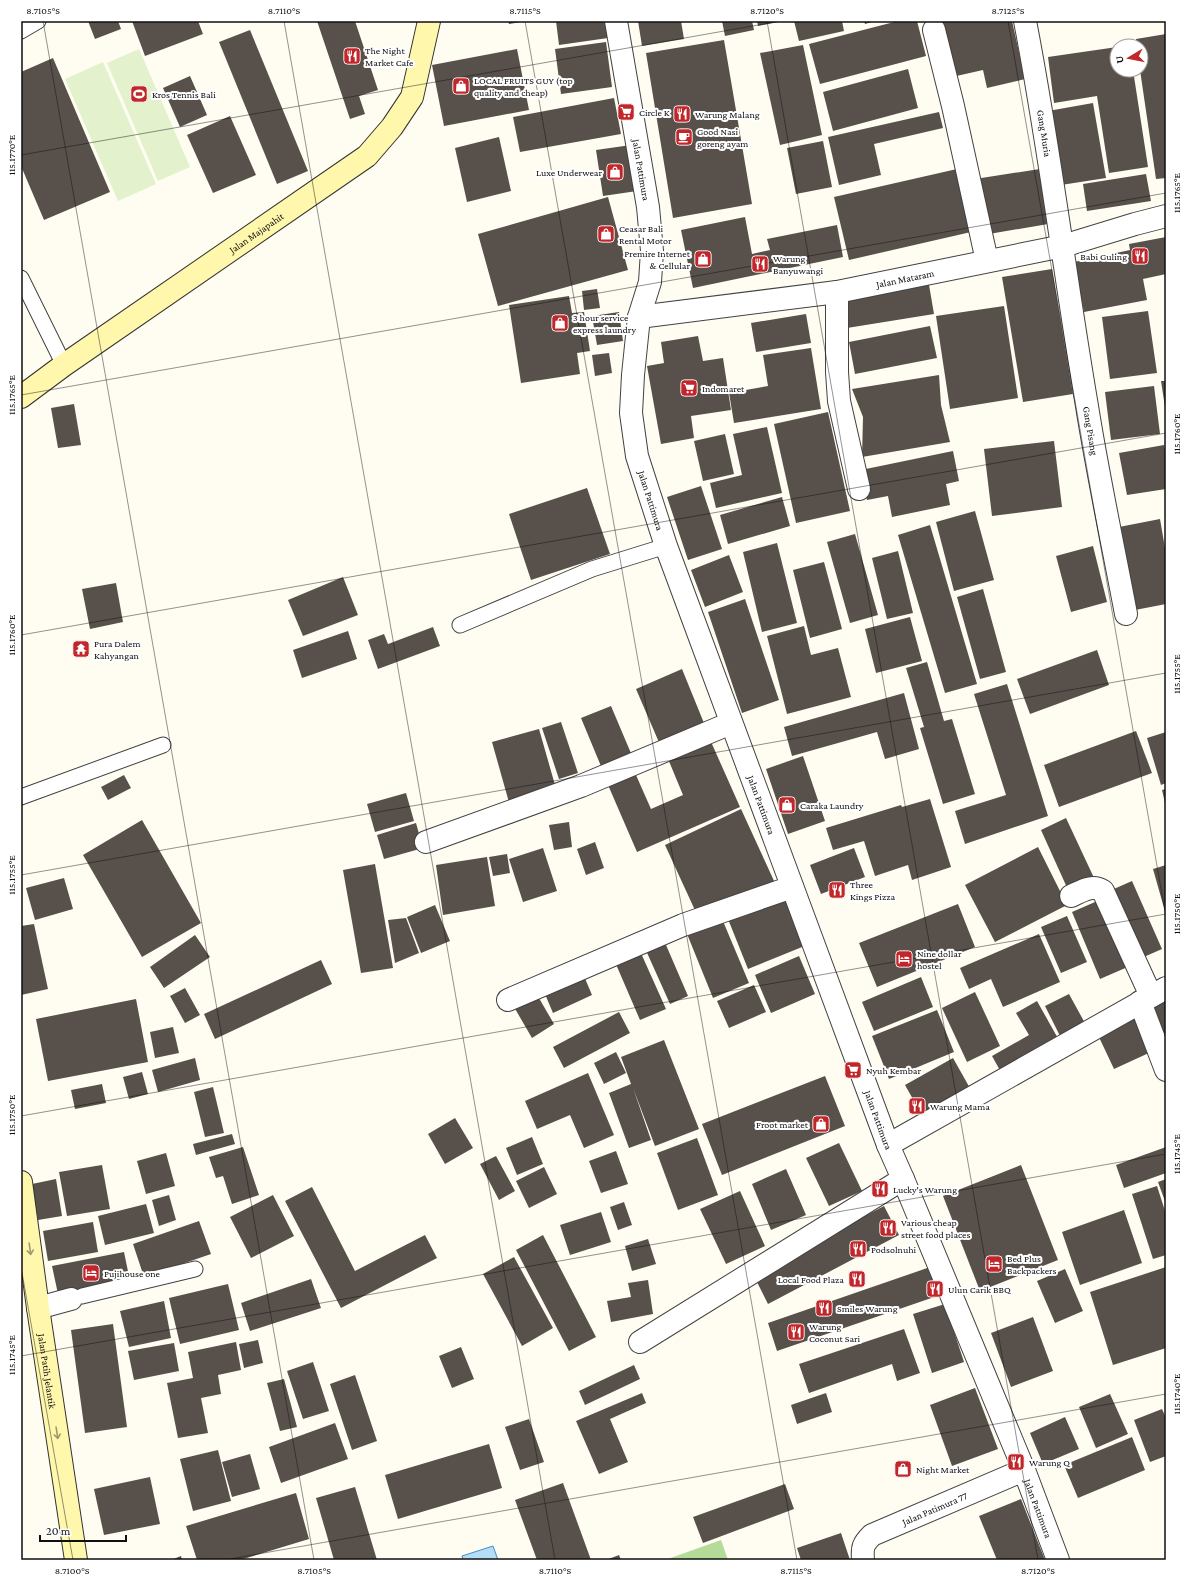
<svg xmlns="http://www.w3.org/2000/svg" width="1187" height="1581" viewBox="0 0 1187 1581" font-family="'Crimson Pro',serif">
  <rect width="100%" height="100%" fill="#fffdf1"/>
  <path fill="#b5db99" d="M721,1540L728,1560H665Z"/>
  <path fill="#e3f1cc" d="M139,49L190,167L158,181L107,63Z
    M103,62L156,184L118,201L65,79Z"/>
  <path fill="#b6ddf6" stroke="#3c90ce" d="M493,1546L498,1560H463L462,1556Z"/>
  <path fill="#58504b" d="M88,21H118L121,29L95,39Z
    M132,21H198L203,34L145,56Z
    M317,21H355L378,90L359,96L365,114L350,119Z
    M508,21H521V22L509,24Z
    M556,21H606L608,38L559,45Z
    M638,21H681L684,39L642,46Z
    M722,21H752L754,30L725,36Z
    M757,21H777L778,22L758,26Z
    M794,21H842L844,31L799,41Z
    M864,21H875L865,24Z
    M898,21H917L926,56L820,84L809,44Z
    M939,21H1012L1025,79L987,88L983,70L952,77Z
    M250,30L308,171L277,184L219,42Z
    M1166,34V178L1156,179L1140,70L1141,46H1137L1136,39Z
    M724,40L752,204L673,218L646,53Z
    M606,42L612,87L561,94L555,49Z
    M803,45L822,135L780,145L760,53Z
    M1117,47V70H1133L1148,167L1109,173L1097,96L1054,103L1048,57Z
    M517,49L529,110L444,126L432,65Z
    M53,58L110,192L44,220L21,166V72Z
    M908,69L918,108L833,131L823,92Z
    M190,76L207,115L180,127L163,88Z
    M614,98L621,134L520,152L513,117Z
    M1093,103L1106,178L1061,185L1048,111Z
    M939,112L943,128L874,144L881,175L839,185L828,137Z
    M230,116L256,175L213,193L187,135Z
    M499,137L511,191L467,202L455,148Z
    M823,141L832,187L796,194L787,148Z
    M631,145L637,191L603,196L596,150Z
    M1046,168L1054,223L983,235L975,179Z
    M957,169L971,232L849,260L834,197Z
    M1146,174L1151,201L1087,211L1083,184Z
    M608,197L628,270L498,306L478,234Z
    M745,217L752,254L770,250L767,239L837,225L843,257L693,288L681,230Z
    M1166,237V274L1143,279L1147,300L1084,312L1074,262L1130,250L1129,244Z
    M1052,269L1073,394L1023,402L1002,277Z
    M928,279L934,314L847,328L841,293Z
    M597,289L600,308L584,310L582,291Z
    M569,296L572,313L584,312L590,351L577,353L580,374L521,383L509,305Z
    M1004,306L1018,398L950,409L936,316Z
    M1148,311L1157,373L1110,379L1102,317Z
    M619,312L623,341L597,345L592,316Z
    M806,314L811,343L756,352L751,323Z
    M930,326L937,358L855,374L849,342Z
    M698,336L703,361L723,358L731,410L691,416L694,438L661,444L647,366L664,363L661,342Z
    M811,348L821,409L734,423L729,393L768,386L763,355Z
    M609,353L612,373L595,376L592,355Z
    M939,375L941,405L950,442L862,457L863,417L852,389Z
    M1161,381H1166V407H1165Z
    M1154,386L1160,434L1111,440L1105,392Z
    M74,404L81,445L58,448L51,408Z
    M828,412L850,511L796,523L774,424Z
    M767,427L782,493L716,508L710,483L742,475L733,434Z
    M725,434L734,474L703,481L694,441Z
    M1054,441L1062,507L992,516L984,449Z
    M1164,445L1166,455V489L1127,495L1119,453Z
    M953,451L959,481L946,484L950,505L892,517L888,496L867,500L861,470Z
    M701,486L722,549L688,560L667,497Z
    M587,488L610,554L531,580L509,514Z
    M782,497L790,526L728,544L720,515Z
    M975,511L994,580L954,591L936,522Z
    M1160,519L1166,554V604L1135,610L1119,527Z
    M930,525L977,684L945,693L898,535Z
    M855,534L878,615L850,623L827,542Z
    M777,543L797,623L762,632L743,552Z
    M1093,546L1107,602L1071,612L1056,556Z
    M898,551L913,613L887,619L872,558Z
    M729,555L743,592L705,607L691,570Z
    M824,562L842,629L810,638L793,570Z
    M343,577L358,615L303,636L288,600Z
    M116,583L123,622L90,629L82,589Z
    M983,589L1006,672L980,679L957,597Z
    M745,599L779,700L742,713L708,612Z
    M910,617L922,661L876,673L865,629Z
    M804,626L811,655L838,648L851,697L787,714L767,636Z
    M433,627L440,646L378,669L368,640L384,634L388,644Z
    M348,631L357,659L302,678L293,650Z
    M1097,650L1109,685L1030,714L1017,679Z
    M927,662L944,721L952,719L975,794L943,804L920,728L924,727L906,668Z
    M682,669L706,728L661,747L636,689Z
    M1007,684L1048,816L965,844L955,811L1006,795L974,694Z
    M904,693L919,749L885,759L877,732L792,756L784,727Z
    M611,706L633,758L603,771L581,718Z
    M561,722L578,773L559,779L542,728Z
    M539,729L557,792L510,806L492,742Z
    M1136,731L1152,773L1059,807L1044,765Z
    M1166,732V783L1161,785L1147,738Z
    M708,735L740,807L637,852L605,778L632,766L651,809L683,795L666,754Z
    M803,756L825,821L788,834L766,769Z
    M124,775L131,788L108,800L101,787Z
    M1166,789V803H1165L1162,790Z
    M406,793L414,821L375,832L367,804Z
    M930,799L951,867L912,880L908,865L875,876L864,841L833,850L826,828L901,805L902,807Z
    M741,809L775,883L699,919L665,845Z
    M1066,818L1095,880L1069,892L1041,830Z
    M142,820L201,923L142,957L83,855Z
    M569,822L572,847L554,850L549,825Z
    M416,823L423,848L384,859L377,835Z
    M595,842L604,868L586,875L577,849Z
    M1038,847L1067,905L995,942L965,885Z
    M543,848L557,891L523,902L509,859Z
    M854,848L865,877L821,894L810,865Z
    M507,854L510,873L493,876L489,857Z
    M487,857L495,906L443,915L436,865Z
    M375,864L393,968L361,973L343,870Z
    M1166,865V915L1153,869Z
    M64,878L73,909L35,920L26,888Z
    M1132,881L1162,949L1137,960L1107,892Z
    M787,895L807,945L748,969L728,919Z
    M1102,899L1130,966L1100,979L1072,912Z
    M958,904L975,947L877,987L859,943Z
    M435,905L450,941L421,953L407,917Z
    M720,914L749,983L713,998L685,929Z
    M1067,916L1087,962L1061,973L1041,927Z
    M406,918L419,953L395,963L388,920Z
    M34,924L48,989L21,995V926Z
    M1039,934L1060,982L1003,1007L991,979L969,989L960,968Z
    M195,935L210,957L164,988L150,967Z
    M663,938L688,996L670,1004L644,946Z
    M640,951L666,1009L640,1020L615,962Z
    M799,956L815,994L771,1013L755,975Z
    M321,960L332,984L215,1039L204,1014Z
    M581,969L592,995L553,1013L542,987Z
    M921,977L933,1007L874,1031L862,1002Z
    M754,985L766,1012L729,1028L717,1001Z
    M185,988L200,1015L185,1023L170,996Z
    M975,992L1000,1046L967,1062L942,1008Z
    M536,993L554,1024L532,1038L514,1007Z
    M1069,994L1086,1025L1061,1038L1045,1006Z
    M136,999L148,1062L48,1081L36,1019Z
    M1166,1000V1042L1151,1006Z
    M1037,1001L1060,1042L1002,1074L992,1056L1029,1035L1016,1013Z
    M937,1010L954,1052L889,1079L872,1036Z
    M619,1012L630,1033L564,1068L553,1047Z
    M1135,1017L1151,1052L1114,1069L1098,1035Z
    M173,1027L179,1053L155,1058L150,1032Z
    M664,1040L699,1129L655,1146L633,1088L651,1140L629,1148L609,1093L631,1084L621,1057Z
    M616,1052L626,1073L604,1084L594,1063Z
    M195,1058L200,1080L158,1092L152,1070Z
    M953,1058L971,1090L923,1117L905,1085Z
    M142,1072L148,1094L129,1099L123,1077Z
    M588,1073L614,1135L584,1148L570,1115L537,1129L525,1101Z
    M825,1076L845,1126L722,1175L702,1124Z
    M102,1084L106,1103L75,1109L71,1090Z
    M213,1087L224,1133L205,1137L194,1092Z
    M455,1118L473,1148L445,1164L428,1134Z
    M232,1134L235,1144L196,1155L193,1144Z
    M532,1137L543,1164L517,1175L506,1148Z
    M697,1138L718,1195L678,1210L657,1153Z
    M839,1143L862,1191L829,1206L806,1158Z
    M243,1147L259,1195L232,1204L223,1176L216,1178L209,1157Z
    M1166,1147V1173L1124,1188L1116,1165Z
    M616,1151L628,1184L601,1193L589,1161Z
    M166,1153L175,1186L146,1194L137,1161Z
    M496,1156L515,1191L499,1200L480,1164Z
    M102,1165L110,1209L67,1216L59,1172Z
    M1021,1165L1058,1260L980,1291L943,1196Z
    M544,1167L557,1194L529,1208L516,1181Z
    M786,1169L806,1215L771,1230L752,1184Z
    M56,1179L62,1216L38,1220L32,1184Z
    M1166,1179V1204L1158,1182Z
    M1157,1186L1166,1214V1255L1153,1259L1132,1194Z
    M312,1187L355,1271L425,1235L437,1258L341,1308L285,1201Z
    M740,1191L765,1246L726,1264L700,1209Z
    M169,1195L176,1220L159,1226L152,1200Z
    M273,1195L294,1236L251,1258L230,1217Z
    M624,1202L632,1225L618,1230L610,1207Z
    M146,1204L154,1233L105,1245L98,1216Z
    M884,1206L899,1235L768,1304L753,1274Z
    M1124,1210L1142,1263L1080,1285L1062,1232Z
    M601,1212L611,1242L570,1255L560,1225Z
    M199,1221L211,1254L144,1277L133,1244Z
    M93,1222L98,1252L48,1261L43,1231Z
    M543,1235L596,1337L569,1351L516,1250Z
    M648,1239L656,1264L632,1271L625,1246Z
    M124,1252L130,1281L58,1294L52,1266Z
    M514,1257L553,1328L522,1346L483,1274Z
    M936,1265L946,1293L777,1351L768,1323Z
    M1166,1267V1348L1113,1365L1090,1292Z
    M1065,1269L1083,1311L1055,1323L1037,1281Z
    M311,1279L321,1308L250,1331L241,1303Z
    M648,1280L653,1314L611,1322L607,1301L631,1297L628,1283Z
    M228,1284L239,1330L180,1344L169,1298Z
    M164,1301L171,1338L129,1347L120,1311Z
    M945,1304L964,1362L932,1373L913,1314Z
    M1033,1317L1053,1371L1011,1387L991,1333Z
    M113,1324L127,1427L85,1433L71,1330Z
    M904,1329L920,1373L897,1381L892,1364L809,1393L799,1364Z
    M258,1340L263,1363L244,1368L239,1344Z
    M236,1342L241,1370L218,1375L221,1394L201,1398L208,1433L178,1438L167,1383L193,1378L188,1352Z
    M174,1343L179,1371L134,1380L128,1351Z
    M461,1347L474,1379L452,1388L439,1356Z
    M313,1362L329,1411L303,1419L287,1371Z
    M634,1365L640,1379L585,1405L579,1391Z
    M355,1375L377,1441L352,1450L330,1384Z
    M284,1379L297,1427L280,1431L267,1383Z
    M975,1388L998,1449L952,1466L930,1405Z
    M642,1393L646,1403L610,1419L628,1462L599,1474L576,1421Z
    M826,1393L832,1412L797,1424L791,1405Z
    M1110,1394L1128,1434L1096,1448L1079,1407Z
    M1162,1409L1166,1418V1456L1150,1462L1134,1420Z
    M1065,1417L1079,1449L1043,1464L1030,1433Z
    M529,1419L544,1462L520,1470L505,1427Z
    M335,1423L348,1459L281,1483L269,1447Z
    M1132,1437L1145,1470L1078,1498L1064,1465Z
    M489,1444L502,1488L398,1519L385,1475Z
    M218,1450L231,1501L193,1511L180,1459Z
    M250,1454L260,1489L232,1497L222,1462Z
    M150,1477L160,1524L104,1535L94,1489Z
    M563,1483L591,1560H537L515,1500Z
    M785,1484L794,1509L703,1543L693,1517Z
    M355,1487L377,1560H334L316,1498Z
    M296,1493L309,1539L240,1560H197L186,1526Z
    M1021,1499L1045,1560H997L979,1516Z
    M841,1533L850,1560H801L797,1548Z
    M619,1555L621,1560H606Z
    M181,1556L182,1560H171Z"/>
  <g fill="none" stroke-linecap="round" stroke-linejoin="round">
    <defs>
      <path id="lane" d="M21,31L38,21
        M21,278L64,365
        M460,625L592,569L666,546
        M21,797L163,745
        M82,1296L195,1269"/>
      <g id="street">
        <path id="s1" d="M616,21L648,207L652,251L650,282L639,317L633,375L631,413L637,456L666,546L888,1145L903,1179L1024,1470L1058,1560"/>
        <path id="s2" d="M1025,21C1050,149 1065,278 1087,406C1098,476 1113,545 1126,614"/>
        <path d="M934,30L953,106L987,261"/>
        <path d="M837,292V372L839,401L859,489"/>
        <path id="s3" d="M639,317L837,292L1063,246L1135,224L1166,216"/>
        <path d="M426,842L581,786L731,723"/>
        <path d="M1071,896C1082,891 1092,884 1103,891L1151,996"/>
        <path d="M508,1000L683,925L792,887"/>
        <path d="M1140,1002L1166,1070"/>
        <path d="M888,1145L1166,988"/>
        <path d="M38,1308L71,1299"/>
        <path d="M640,1342L903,1179"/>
        <path id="s4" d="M863,1560C862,1547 863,1544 872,1535L1024,1470"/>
      </g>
      <g id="secondary">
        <path id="s5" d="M21,397L64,365L367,156L392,127L412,97L429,21"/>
        <path id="s6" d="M21,1182L38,1308L76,1560"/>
      </g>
    </defs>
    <use href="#lane" stroke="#424242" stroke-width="17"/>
    <use href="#street" stroke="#424242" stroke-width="24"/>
    <use href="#secondary" stroke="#313131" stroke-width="24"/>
    <use href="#lane" stroke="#fff" stroke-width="15"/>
    <use href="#street" stroke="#fff" stroke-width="22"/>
    <use href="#secondary" stroke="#fff7ac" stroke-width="22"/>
  </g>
  <defs><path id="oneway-shaft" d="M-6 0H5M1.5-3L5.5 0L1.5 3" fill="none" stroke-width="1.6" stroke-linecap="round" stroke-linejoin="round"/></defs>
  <g stroke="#9f9a6d">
    <use href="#oneway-shaft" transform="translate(30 1249) rotate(82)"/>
    <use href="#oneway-shaft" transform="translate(57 1433) rotate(81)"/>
  </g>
  <path fill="none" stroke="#0f0f0f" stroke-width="1" stroke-opacity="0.45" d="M43,21L314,1560M284,21L555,1560M525,21L797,1560M767,21L1038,1560M1008,21L1166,917M21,155L781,21M21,395L1166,193M21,635L1166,433M21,875L1166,673M21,1116L1166,914M21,1267L73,1560M21,1356L1166,1154M224,1560L1166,1394"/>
  <defs>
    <symbol id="restaurant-square" viewBox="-11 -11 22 22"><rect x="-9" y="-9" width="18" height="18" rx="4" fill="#c0262a" stroke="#fff"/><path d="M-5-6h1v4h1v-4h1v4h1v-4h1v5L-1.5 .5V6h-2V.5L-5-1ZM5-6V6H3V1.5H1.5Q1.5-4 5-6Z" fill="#fff"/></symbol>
    <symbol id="shop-square" viewBox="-11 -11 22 22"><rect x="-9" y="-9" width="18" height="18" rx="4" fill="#c0262a" stroke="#fff"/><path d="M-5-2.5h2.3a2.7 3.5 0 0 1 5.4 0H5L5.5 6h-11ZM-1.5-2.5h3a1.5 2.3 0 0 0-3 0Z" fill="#fff"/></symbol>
    <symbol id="stadium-square" viewBox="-11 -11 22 22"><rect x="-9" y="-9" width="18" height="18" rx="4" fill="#c0262a" stroke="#fff"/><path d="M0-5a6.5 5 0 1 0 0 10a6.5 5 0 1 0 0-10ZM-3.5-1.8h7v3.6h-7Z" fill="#fff"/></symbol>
    <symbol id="supermarket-square" viewBox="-11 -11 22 22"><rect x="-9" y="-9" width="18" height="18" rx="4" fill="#c0262a" stroke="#fff"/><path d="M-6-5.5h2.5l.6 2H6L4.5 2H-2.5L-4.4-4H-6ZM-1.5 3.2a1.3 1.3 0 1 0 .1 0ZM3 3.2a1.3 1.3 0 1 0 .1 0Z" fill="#fff"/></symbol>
    <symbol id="cafe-square" viewBox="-11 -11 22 22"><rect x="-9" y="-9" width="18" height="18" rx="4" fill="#c0262a" stroke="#fff"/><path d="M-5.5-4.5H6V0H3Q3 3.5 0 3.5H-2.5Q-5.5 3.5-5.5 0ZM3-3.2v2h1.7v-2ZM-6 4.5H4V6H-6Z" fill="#fff"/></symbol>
    <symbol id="temple-square" viewBox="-11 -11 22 22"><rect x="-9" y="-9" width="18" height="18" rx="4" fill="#c0262a" stroke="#fff"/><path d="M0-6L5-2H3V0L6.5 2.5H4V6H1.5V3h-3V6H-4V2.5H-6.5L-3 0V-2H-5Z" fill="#fff"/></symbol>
    <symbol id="hotel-square" viewBox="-11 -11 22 22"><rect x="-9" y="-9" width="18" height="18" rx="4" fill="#c0262a" stroke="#fff"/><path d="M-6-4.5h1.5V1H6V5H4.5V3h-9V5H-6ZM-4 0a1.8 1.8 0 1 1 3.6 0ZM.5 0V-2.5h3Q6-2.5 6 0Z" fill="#fff"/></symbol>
  </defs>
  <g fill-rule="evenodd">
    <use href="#restaurant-square" x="342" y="46" width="20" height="20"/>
    <use href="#shop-square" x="451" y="76" width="20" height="20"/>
    <use href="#stadium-square" x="129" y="84" width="20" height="20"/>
    <use href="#supermarket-square" x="616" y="102" width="20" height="20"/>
    <use href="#restaurant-square" x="672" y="104" width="20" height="20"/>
    <use href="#cafe-square" x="674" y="127" width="20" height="20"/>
    <use href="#shop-square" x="605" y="162" width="20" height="20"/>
    <use href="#shop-square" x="596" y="224" width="20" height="20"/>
    <use href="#restaurant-square" x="1130" y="246" width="20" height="20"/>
    <use href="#shop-square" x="693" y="249" width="20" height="20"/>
    <use href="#restaurant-square" x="750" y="254" width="20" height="20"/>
    <use href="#shop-square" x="550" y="313" width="20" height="20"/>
    <use href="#supermarket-square" x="679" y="378" width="20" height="20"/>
    <use href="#temple-square" x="71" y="639" width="20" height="20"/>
    <use href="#shop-square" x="777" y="795" width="20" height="20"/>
    <use href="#restaurant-square" x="827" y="880" width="20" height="20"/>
    <use href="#hotel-square" x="894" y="949" width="20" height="20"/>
    <use href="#supermarket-square" x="843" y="1060" width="20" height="20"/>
    <use href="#restaurant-square" x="907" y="1096" width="20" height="20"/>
    <use href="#shop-square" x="811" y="1114" width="20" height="20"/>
    <use href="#restaurant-square" x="870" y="1179" width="20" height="20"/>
    <use href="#restaurant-square" x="878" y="1218" width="20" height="20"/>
    <use href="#restaurant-square" x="848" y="1239" width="20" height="20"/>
    <use href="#hotel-square" x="984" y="1254" width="20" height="20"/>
    <use href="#hotel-square" x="81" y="1263" width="20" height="20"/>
    <use href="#restaurant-square" x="847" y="1269" width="20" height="20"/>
    <use href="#restaurant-square" x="925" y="1279" width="20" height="20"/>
    <use href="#restaurant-square" x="814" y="1298" width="20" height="20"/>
    <use href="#restaurant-square" x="786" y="1322" width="20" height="20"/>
    <use href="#restaurant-square" x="1006" y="1452" width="20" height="20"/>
    <use href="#shop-square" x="893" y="1459" width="20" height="20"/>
  </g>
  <g text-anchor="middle" stroke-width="4" stroke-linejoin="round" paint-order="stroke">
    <g font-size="10" fill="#0f0f0f" stroke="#fff" text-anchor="start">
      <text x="365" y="54">The Night<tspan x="365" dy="12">Market Cafe</tspan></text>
      <text x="474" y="84">LOCAL FRUITS GUY (top<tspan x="474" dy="12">quality and cheap)</tspan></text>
      <text x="152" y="98">Kros Tennis Bali</text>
      <text x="639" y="116">Circle K</text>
      <text x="695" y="118">Warung Malang</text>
      <text x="697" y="135">Good Nasi<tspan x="697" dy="12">goreng ayam</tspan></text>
      <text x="602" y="176" text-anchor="end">Luxe Underwear</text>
      <text x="619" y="232">Ceasar Bali<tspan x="619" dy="12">Rental Motor</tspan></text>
      <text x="690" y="257" text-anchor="end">Premire Internet<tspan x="690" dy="12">&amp; Cellular</tspan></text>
      <text x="1127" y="260" text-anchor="end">Babi Guling</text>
      <text x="773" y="262">Warung<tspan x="773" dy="12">Banyuwangi</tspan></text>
      <text x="573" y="321">3 hour service<tspan x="573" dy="12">express laundry</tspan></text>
      <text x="702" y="392">Indomaret</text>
      <text x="94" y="647">Pura Dalem<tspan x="94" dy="12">Kahyangan</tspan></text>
      <text x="800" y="809">Caraka Laundry</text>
      <text x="850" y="888">Three<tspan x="850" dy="12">Kings Pizza</tspan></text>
      <text x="917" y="957">Nine dollar<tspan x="917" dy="12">hostel</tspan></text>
      <text x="866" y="1074">Nyuh Kembar</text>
      <text x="930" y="1110">Warung Mama</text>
      <text x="808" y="1128" text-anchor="end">Froot market</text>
      <text x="893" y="1193">Lucky's Warung</text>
      <text x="901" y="1226">Various cheap<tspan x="901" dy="12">street food places</tspan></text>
      <text x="871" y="1253">Podsolnuhi</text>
      <text x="1007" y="1262">Bed Plus<tspan x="1007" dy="12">Backpackers</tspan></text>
      <text x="104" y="1277">Pujihouse one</text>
      <text x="844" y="1283" text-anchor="end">Local Food Plaza</text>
      <text x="948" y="1293">Ulun Carik BBQ</text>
      <text x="837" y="1312">Smiles Warung</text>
      <text x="809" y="1330">Warung<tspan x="809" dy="12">Coconut Sari</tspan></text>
      <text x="1029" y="1466">Warung Q</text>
      <text x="916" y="1473">Night Market</text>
    </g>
    <g font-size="10" fill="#0f0f0f" stroke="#fff">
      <text dy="4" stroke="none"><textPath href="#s2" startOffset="114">Gang Muria</textPath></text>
      <text dy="4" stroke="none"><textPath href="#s1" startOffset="151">Jalan Pattimura</textPath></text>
      <text dy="4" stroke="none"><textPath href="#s5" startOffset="287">Jalan Majapahit</textPath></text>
      <text dy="4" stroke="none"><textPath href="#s3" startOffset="269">Jalan Mataram</textPath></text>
      <text dy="4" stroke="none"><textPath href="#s2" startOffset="415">Gang Pisang</textPath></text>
      <text dy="4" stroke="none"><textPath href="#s1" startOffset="487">Jalan Pattimura</textPath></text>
      <text dy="4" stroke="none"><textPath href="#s1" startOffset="811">Jalan Pattimura</textPath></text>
      <text dy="4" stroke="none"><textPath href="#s1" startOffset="1147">Jalan Pattimura</textPath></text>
      <text dy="4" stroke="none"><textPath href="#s6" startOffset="191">Jalan Patih Jelantik</textPath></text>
      <text dy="4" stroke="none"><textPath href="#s4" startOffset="96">Jalan Patimura 77</textPath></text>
      <text dy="4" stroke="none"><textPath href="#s1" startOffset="1567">Jalan Pattimura</textPath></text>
    </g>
  </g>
  <rect width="1187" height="1581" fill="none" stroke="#ffffff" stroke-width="44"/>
  <g transform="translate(1129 58) rotate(260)"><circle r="19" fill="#ffffff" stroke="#9f9f9f"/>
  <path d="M0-3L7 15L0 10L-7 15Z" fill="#c0262a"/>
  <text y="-6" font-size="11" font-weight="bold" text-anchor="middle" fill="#0f0f0f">U</text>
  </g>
  <path d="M40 1535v6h86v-6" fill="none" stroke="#0f0f0f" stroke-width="2"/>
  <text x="46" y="1535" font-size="12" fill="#0f0f0f" stroke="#ffffff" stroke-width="3" paint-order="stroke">20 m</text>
  <rect x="22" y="22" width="1143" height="1537" fill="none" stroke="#0f0f0f" stroke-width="1.5"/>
  <g font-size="10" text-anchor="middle" fill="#0f0f0f">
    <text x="43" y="14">8.7105°S</text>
    <text x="284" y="14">8.7110°S</text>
    <text x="525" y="14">8.7115°S</text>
    <text x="767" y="14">8.7120°S</text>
    <text x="1008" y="14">8.7125°S</text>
    <text transform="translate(11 155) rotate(-90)" y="4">115.1770°E</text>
    <text transform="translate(1176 193) rotate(-90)" y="4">115.1765°E</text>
    <text transform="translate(11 395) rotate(-90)" y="4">115.1765°E</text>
    <text transform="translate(1176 434) rotate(-90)" y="4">115.1760°E</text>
    <text transform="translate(11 635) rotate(-90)" y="4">115.1760°E</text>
    <text transform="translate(1176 674) rotate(-90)" y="4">115.1755°E</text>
    <text transform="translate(11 875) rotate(-90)" y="4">115.1755°E</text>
    <text transform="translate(1176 914) rotate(-90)" y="4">115.1750°E</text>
    <text transform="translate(11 1115) rotate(-90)" y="4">115.1750°E</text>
    <text transform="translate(1176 1154) rotate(-90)" y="4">115.1745°E</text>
    <text transform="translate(11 1355) rotate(-90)" y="4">115.1745°E</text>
    <text transform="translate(1176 1394) rotate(-90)" y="4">115.1740°E</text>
    <text x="72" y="1574">8.7100°S</text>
    <text x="314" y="1574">8.7105°S</text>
    <text x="555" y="1574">8.7110°S</text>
    <text x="796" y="1574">8.7115°S</text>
    <text x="1038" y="1574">8.7120°S</text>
  </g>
</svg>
